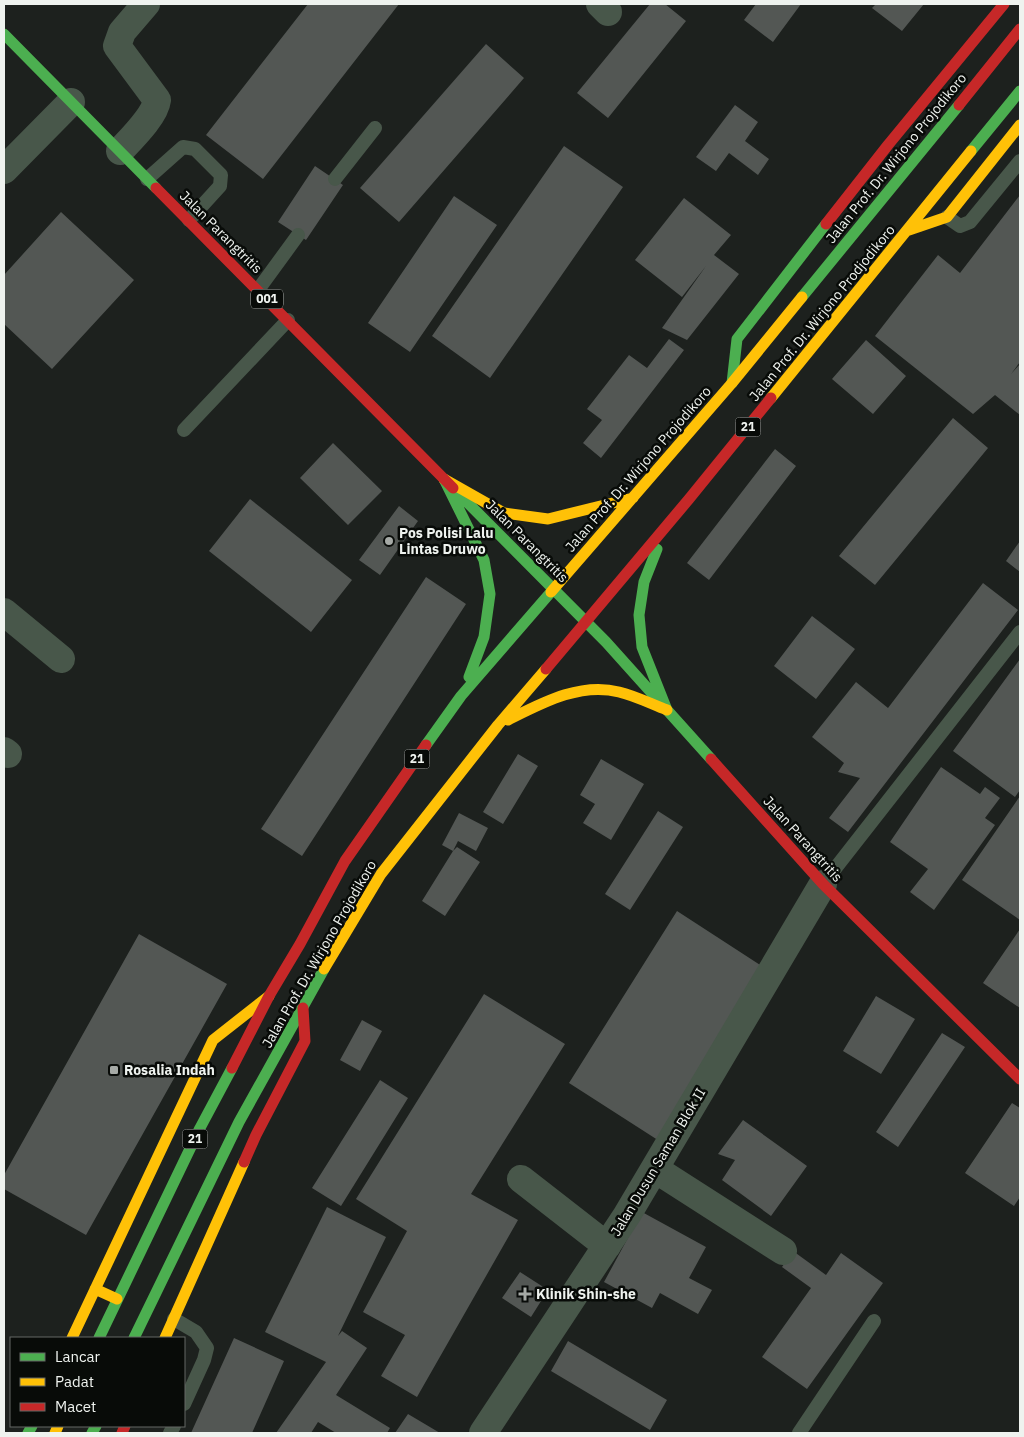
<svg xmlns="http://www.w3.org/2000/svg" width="1024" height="1437" viewBox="0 0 1024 1437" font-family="'IBM Plex Sans',sans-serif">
  <rect width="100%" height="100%" fill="#1d211e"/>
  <path fill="#535754" d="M308,4H399L263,179L206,135Z
    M650,4H665L686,21L608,118L577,93Z
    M756,4H801L773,42L744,20Z
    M876,4H924L902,31L872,8Z
    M486,44L524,78L399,222L360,188Z
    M735,105L758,122L745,141L769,159L758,175L729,153L716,171L696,157Z
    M564,146L623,187L490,378L432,336Z
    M315,166L343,185L306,240L278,222Z
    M1020,195V362L1011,374L1020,364V415L995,395L973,414L875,336L938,255L960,273Z
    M454,196L497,225L410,352L368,323Z
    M684,198L731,235L714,255L739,274L687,340L662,328L706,266L682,297L635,260Z
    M61,212L134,280L52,369L4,324V275Z
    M669,339L684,350L601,458L583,443L602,420L587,409L629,355L647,368Z
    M866,340L906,376L873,414L832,379Z
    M953,418L988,448L875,585L839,556Z
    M333,443L382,491L348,525L300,478Z
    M775,449L796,466L709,580L687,563Z
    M250,499L352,580L311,632L209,551Z
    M399,506L418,521L380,575L359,560Z
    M1020,541V572L1006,561Z
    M426,577L466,604L302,856L261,829Z
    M983,583L1018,610L848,832L829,818L860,778L838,772L844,763L812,737L856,682L888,708Z
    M812,616L855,649L816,699L774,666Z
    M1020,659V790L1015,797L953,751Z
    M518,754L538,766L503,824L483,812Z
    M601,759L644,784L611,840L583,823L595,804L580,795Z
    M941,767L980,794L985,787L1000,798L985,818L995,825L934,910L910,892L928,869L890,842Z
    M1020,796V920L962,880Z
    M658,811L683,827L630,910L605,894Z
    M459,813L488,828L476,851L458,841L453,851L457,847L480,862L445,916L422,901L453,851L442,845Z
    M677,911L768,970L664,1144L569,1083Z
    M1020,929V1008L983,983Z
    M139,934L227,984L86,1235L4,1189V1175Z
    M484,994L565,1044L471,1194L518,1220L417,1397L381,1376L405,1335L363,1312L407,1231L356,1199Z
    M876,996L915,1019L881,1074L843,1051Z
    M362,1020L382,1031L360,1071L340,1060Z
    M942,1033L965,1047L898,1147L876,1132Z
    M380,1080L408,1098L341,1206L312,1188Z
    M1012,1103L1020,1108V1197L1014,1206L965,1173Z
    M743,1120L807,1166L771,1216L722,1180L735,1160L718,1154Z
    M327,1207L386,1237L338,1336L342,1331L367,1348L336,1395L390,1428L387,1433H336L318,1422L311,1433H276L326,1362L265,1332Z
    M642,1212L706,1247L689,1278L712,1290L698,1314L660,1293L652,1308L604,1282Z
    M793,1251L826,1275L841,1253L883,1283L807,1389L762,1357L811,1288L782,1267Z
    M520,1272L548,1290L531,1317L502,1298Z
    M234,1338L284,1361L252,1433H191Z
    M568,1341L667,1400L650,1430L551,1371Z
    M408,1414L440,1433H395Z"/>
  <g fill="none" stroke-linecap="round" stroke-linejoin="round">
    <path stroke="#48574a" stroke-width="14" d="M147,179L183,147L195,149L221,175L220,186L189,220
      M335,179L375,128
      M947,217L960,226L970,222L1020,161
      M258,290L298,235
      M184,430L288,320
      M823,884L1020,632
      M174,1319L196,1332L207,1348L204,1360L184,1404
      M170,1433L174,1426
      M799,1433L874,1321"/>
    <path stroke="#48574a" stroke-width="28" d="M600,4L608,12
      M120,151C131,139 155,116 157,100L117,46L122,32L146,4
      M4,170L71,102
      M4,612L61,659
      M4,751L8,754
      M655,1169L783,1251
      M521,1179L607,1246
      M483,1433L627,1215L823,884"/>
    <path stroke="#4caf50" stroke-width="11" d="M4,34L156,188
      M971,151L1020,91
      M802,297L959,105
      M732,383L737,339L826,224
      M444,479L484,560L490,594L484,637L469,677
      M453,488L606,642L711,759
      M657,549L644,582L639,615L642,647L667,710
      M426,745L461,696L551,592
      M99,1338L200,1128L232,1068
      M134,1338L239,1122L324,969
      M28,1433L32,1426
      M92,1433L96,1426"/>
    <path stroke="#ffc107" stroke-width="11" d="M909,230L947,217L1020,125
      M771,398L971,151
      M444,479L504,513L548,519L633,498
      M551,592L732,383L802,297
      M508,720C542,703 580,682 619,692C636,696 651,704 667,710
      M324,969L381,874L498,725L546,669
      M95,1289L117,1299
      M72,1338L213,1040L269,996
      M165,1338L244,1162
      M55,1433L58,1426"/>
    <path stroke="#c62828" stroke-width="11" d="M959,105L1020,29
      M156,188L453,488
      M826,224L888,145L1004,4
      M546,669L689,499L771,398
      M711,759L823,884L1020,1079
      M232,1068L269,996L300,944L345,861L426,745
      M244,1162L256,1135L305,1041L303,1008
      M122,1433L125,1426"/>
  </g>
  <g fill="#a6aaa6" stroke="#080b08" stroke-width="2">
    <circle cx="389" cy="541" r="5"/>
    <rect x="109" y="1065" width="10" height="10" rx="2.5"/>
    <path d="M522.5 1286.5h5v5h5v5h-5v5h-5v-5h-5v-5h5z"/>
  </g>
  <g text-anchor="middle" stroke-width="5" stroke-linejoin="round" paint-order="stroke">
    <g fill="#080b08" stroke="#aaadaa" stroke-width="1">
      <rect x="251" y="289.5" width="32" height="19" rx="4"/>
      <rect x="735.5" y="417.5" width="25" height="19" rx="4"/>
      <rect x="404.5" y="749.5" width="25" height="19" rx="4"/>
      <rect x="182.5" y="1129.5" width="25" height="19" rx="4"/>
    </g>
    <g font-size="12" font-weight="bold" fill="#eff3ef">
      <text x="267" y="303">001</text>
      <text x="748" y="431">21</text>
      <text x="417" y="763">21</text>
      <text x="195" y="1143">21</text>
    </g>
    <g font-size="14" fill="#eff3ef" stroke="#080b08">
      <text transform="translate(896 158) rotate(-51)" y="5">Jalan Prof. Dr. Wirjono Projodikoro</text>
      <text transform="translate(221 232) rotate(45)" y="5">Jalan Parangtritis</text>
      <text transform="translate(822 313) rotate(-51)" y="5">Jalan Prof. Dr. Wirjono Prodjodikoro</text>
      <text transform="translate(638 469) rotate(-49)" y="5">Jalan Prof. Dr. Wirjono Projodikoro</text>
      <text transform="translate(527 541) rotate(45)" y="5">Jalan Parangtritis</text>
      <text transform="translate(803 839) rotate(48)" y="5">Jalan Parangtritis</text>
      <text transform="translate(319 954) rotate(-60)" y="5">Jalan Prof. Dr. Wirjono Projodikoro</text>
      <text transform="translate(658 1162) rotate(-59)" y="5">Jalan Dusun Saman Blok II</text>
    </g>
    <g font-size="14" font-weight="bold" fill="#eff3ef" stroke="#080b08" text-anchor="start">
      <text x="399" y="538">Pos Polisi Lalu<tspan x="399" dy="16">Lintas Druwo</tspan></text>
      <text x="124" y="1075">Rosalia Indah</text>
      <text x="536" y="1299">Klinik Shin-she</text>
    </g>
  </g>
  <rect width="1024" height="1437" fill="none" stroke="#eff3ef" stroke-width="10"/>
  <rect x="10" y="1337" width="175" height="90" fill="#080b08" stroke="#646864"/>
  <rect x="20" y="1353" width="25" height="8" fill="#4caf50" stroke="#646864"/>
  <text x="55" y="1362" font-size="15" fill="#eff3ef">Lancar</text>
  <rect x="20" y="1378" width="25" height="8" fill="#ffc107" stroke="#646864"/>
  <text x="55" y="1387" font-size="15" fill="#eff3ef">Padat</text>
  <rect x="20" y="1403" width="25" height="8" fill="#c62828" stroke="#646864"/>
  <text x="55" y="1412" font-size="15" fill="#eff3ef">Macet</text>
</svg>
